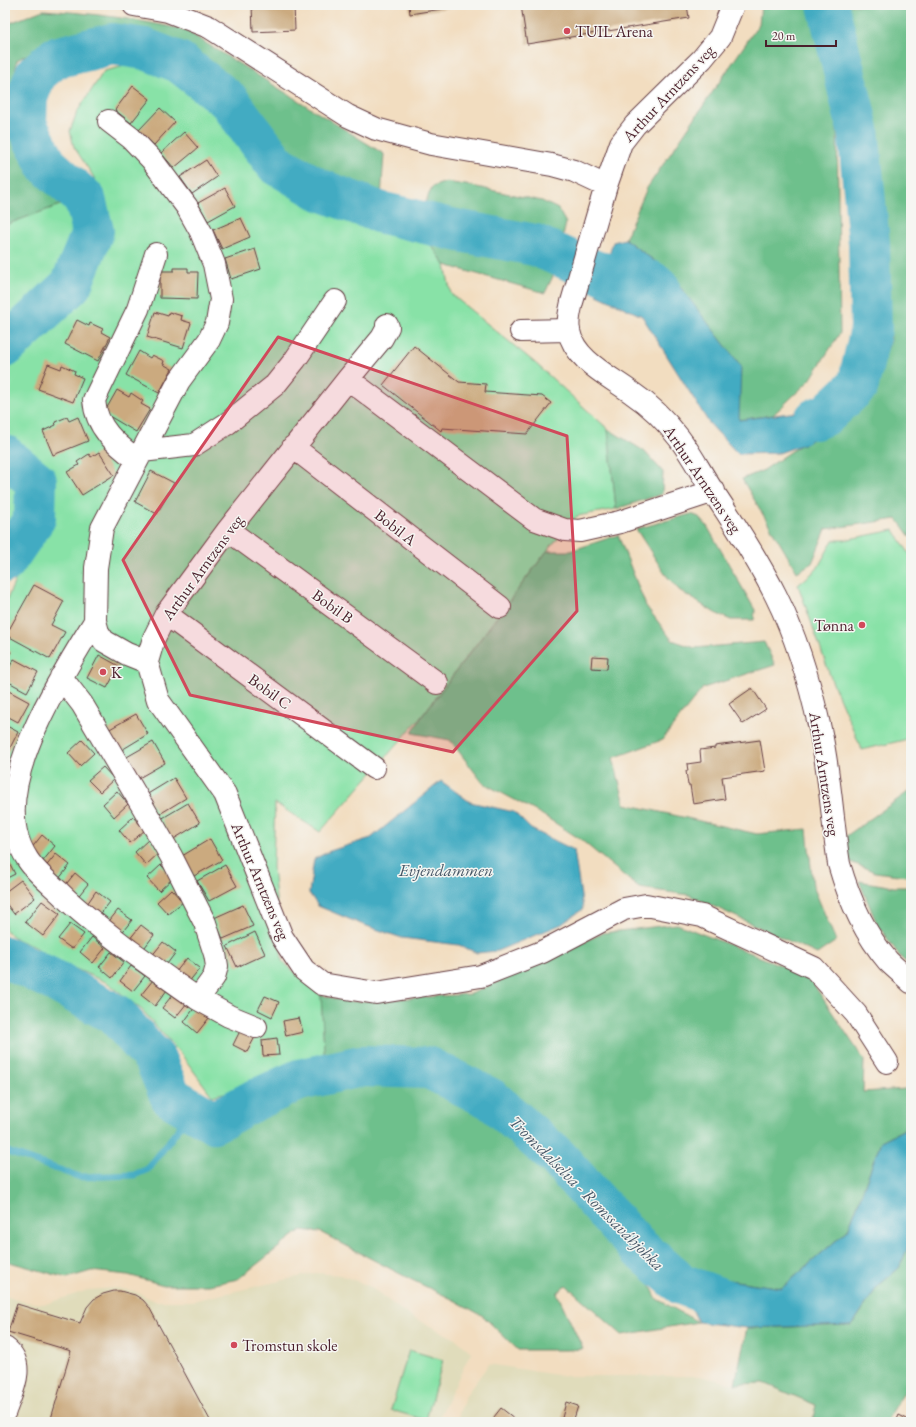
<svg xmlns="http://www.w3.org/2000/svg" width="916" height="1427" viewBox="0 0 916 1427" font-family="'EB Garamond',serif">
  <rect width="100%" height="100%" fill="#f6f6f2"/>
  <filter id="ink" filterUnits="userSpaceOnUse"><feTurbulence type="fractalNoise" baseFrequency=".025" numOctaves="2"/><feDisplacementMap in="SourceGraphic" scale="8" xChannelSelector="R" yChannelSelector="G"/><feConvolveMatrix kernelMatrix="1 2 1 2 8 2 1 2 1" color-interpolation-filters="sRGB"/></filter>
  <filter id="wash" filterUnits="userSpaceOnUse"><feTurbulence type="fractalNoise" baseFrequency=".012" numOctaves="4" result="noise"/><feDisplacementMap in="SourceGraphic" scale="16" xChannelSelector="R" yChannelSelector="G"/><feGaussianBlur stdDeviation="0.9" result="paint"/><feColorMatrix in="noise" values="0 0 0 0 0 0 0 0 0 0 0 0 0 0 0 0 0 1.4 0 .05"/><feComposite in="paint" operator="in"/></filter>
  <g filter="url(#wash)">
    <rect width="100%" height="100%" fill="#f2ddc0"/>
    <path fill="#e0dcbb" d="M315,1273L341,1275L369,1286L408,1315L456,1339L471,1352L437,1422H5V1296L25,1302L46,1304L88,1290L115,1288L134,1291L155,1301H192Z
      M489,1364L563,1376H699L735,1384L764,1383L816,1405L812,1422H456L466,1395Z"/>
    <path fill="#88e2a7" stroke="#698069" d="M125,66L153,69L183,79L213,110L275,185L319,208L353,224L413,232L432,246L445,265L451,294L534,362L608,429L616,509L577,516L547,551L422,716L320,832L275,803L273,867L282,961L321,995L325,1067L212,1096L184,1058L142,1010L108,983L53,959L35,947L18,940L5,930V604L23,562L5,557V225L60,205L108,206L93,176L74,147L70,131L77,112L104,71Z
      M894,530L911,556V736L904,740L862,750L832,681L798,585L817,569L833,540H844Z
      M409,1350L443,1360L426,1420L391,1410Z"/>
    <path fill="#6ec08c" stroke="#5c705c" d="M761,5H812L837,127L840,333L810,380L773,415L739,420L668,271L625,239L647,188L759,24Z
      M845,5H911V538L897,519L826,529L812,563L797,572L742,479L764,470L831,424L867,394L891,341L886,243L875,124Z
      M43,10C91,13 138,19 185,30L384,154L381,199L322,174L290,150L238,86L185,43L114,31L52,41L17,60L8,122L31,168L60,205L5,225V25Z
      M446,182L472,186L542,201L558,209L566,223L555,272L545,293L445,265L432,246L413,232L432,187Z
      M608,429L644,451L663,472L662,494L616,509Z
      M691,514L699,517L707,526L755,610L754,620H731L715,613L679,590L665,574L636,529Z
      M618,535L646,606L672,640L695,648L764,642L775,665L703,688L662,740L613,758L625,804L757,834L807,829L813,886L836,941L817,954L689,895L639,888L580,839L541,814L483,783L450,740L412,733L422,716L547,551H570Z
      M911,790V875L906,876L875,872L841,858L835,844Z
      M859,881L894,887H911V966L901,958L877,924Z
      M677,924L808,976L864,1060L863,1092L906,1089L911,1082V1126L881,1141L848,1230L782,1288L682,1273L518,1113L430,1064L325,1067L321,995L349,1002L471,994L603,933Z
      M5,960L115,1017L154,1060L170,1100L214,1126L257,1103L298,1084L362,1072L425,1071L487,1103L553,1158L633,1248L657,1299L698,1322L622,1335L566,1285L557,1293L583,1349L568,1350H518L483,1316L454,1300L410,1279L320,1232L301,1230L238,1279L209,1285H164L128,1275L91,1271L67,1278L6,1261L5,1260Z
      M911,1240V1381L886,1422H812L816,1405L764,1383L735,1384L747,1328L852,1325L878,1286L899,1268Z"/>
    <path fill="#43abc2" stroke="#466576" d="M625,239L668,271L741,366L739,420L797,412L843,376L871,329L858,385L831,424L807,443L779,453L738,454L709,423L642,316L597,295L613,242Z
      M441,781L470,802L514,812L531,829L574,850L583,909L562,924L497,951L477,953L459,945L402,938L361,924L318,906L309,893L314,859L330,851L371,838Z
      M911,1126V1240L899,1268L878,1286L852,1325L747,1328L698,1322L681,1284L682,1273L782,1288L848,1230L881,1141Z"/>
    <path fill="#f2ddc0" d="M613,239L597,295L596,297L595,295L611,241Z"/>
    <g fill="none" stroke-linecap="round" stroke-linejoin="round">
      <path stroke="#43abc2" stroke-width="7" d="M5,1151L80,1177L134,1175L148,1169L193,1110"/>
      <path stroke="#43abc2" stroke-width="42" d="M5,347L71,285L93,231L85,199L47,165L26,124L27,98L36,74L55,58L112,44L145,49L179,62L228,100L276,164L318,189L379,212L455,230L535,245L597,272L652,282L659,287
        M815,419L827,414L858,385L871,329L869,243L858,129L828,5
        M5,456L36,481L35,518L5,562
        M5,957L51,979L116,1015L155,1059L171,1097L214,1122L255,1100L299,1080L361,1066L429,1068L491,1099L557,1157L637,1246L681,1284L735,1304"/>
    </g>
    <g id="blocks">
      <path fill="#cbaa7f" d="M252,5H294L295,30L253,32Z
        M409,5H460V6L410,14Z
        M521,5H687L689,18L527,44Z
        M133,86L150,99L131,123L115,110Z
        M160,108L175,122L154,145L139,130Z
        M184,132L198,148L174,168L161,153Z
        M206,160L217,177L192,194L180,177Z
        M225,188L235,206L208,221L198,203Z
        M241,218L250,237L222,249L213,230Z
        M255,249L261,269L231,279L225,259Z
        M174,268H188V272H198L197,299L160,298V271H174Z
        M155,312L168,316L169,312L182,316L181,320L191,323L183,348L147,337Z
        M77,320L89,326L90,323L103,329L101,332L110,337L98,361L65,344Z
        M414,346L459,382L486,384L485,392L542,396L551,403L527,434L442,428L441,431L383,385Z
        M139,351L150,358L152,355L164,361L163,364L172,369L159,393L126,375Z
        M48,364L61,369L62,365L75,371L74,374L83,378L73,402L38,389Z
        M117,390L129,397L131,393L143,401L141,404L150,409L136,432L104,413Z
        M67,417L69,421L78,417L88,441L53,455L43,431L56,425L55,422Z
        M99,452L114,475L82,495L67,472L79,465L77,462L89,454L91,457Z
        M151,471L174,483L157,514L135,502Z
        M34,585L64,601L51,625L65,632L50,659L6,635Z
        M5,649L11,652L7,658L5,657Z
        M99,655L119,666L107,688L87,678Z
        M592,656L608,657L607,669L591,668Z
        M14,659L38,672L27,692L5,680V675Z
        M752,688L766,709L743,724L729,704Z
        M5,689L29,702L18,722L5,715Z
        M136,714L148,734L120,751L108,730Z
        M5,725L18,732L8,752L5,750Z
        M82,740L94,753L80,766L68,753Z
        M760,740L765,771L722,777L725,799L693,804L690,785H688L686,771H688L687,764L701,762L700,750L715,748V746Z
        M153,742L165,763L137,779L125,758Z
        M103,767L114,779L100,792L88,780Z
        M174,778L186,798L158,815L146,795Z
        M117,791L128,804L114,817L103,804Z
        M188,803L200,823L172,840L161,819Z
        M133,817L145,830L130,843L119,830Z
        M42,835L55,846L43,861L30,850Z
        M149,839L160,852L146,865L135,852Z
        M210,839L222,860L194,876L182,856Z
        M5,854L15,874L5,879Z
        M56,854L70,865L58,880L44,869Z
        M161,865L173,878L159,891L147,878Z
        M225,865L237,886L209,901L197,881Z
        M75,873L88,884L76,899L63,888Z
        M21,880L35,898L14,914L5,902V892Z
        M171,889L183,902L168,914L157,902Z
        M96,891L110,902L98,917L85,907Z
        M42,901L60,914L43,936L25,922Z
        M243,905L253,926L223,939L214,918Z
        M118,910L132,920L120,935L106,925Z
        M70,924L84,934L72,949L58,939Z
        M141,925L154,935L142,951L129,940Z
        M255,932L265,954L237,967L227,946Z
        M92,937L105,948L93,963L80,952Z
        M163,942L176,952L164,968L151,957Z
        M111,952L124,962L112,978L99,967Z
        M187,958L200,968L188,983L175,973Z
        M131,966L145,976L133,991L120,981Z
        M153,980L167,990L155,1006L141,995Z
        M174,993L187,1003L175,1018L162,1008Z
        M265,996L279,1002L272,1017L258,1010Z
        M195,1007L209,1018L197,1033L184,1022Z
        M299,1018L303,1032L286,1036L283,1021Z
        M241,1029L255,1037L247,1052L233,1045Z
        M277,1038L279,1055L263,1056L262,1040Z
        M114,1291H120L135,1295L143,1300L149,1307L211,1422H50L71,1351L8,1332L17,1304L80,1323L87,1307L94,1299L103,1294Z
        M566,1402L578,1406L573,1422H561Z
        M501,1408L519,1422H490Z
        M899,1415L911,1421V1422H896Z"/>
    </g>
  </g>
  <g filter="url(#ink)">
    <use href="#blocks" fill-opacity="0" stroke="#633c41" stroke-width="1"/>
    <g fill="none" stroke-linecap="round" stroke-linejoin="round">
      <defs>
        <path id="minor" d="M134,5L168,11L209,27L348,116L376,129L431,144L552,165L574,171L606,186
          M733,5L720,37L702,59L635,125L621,143L606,186L572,302C570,311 567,321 569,331C574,360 611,377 632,393C650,405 666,421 679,438C692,455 702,475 714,493C736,526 758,560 776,596C797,638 810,683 820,729C830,773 832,819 839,864C849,899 864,933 888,961C895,968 904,975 911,982
          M109,121L131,138L152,160L187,207L201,232L214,264L221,299L217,323L209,340L179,381L102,528L96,568L95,621L98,632L104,641L127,654L147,662
          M387,325L388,327L382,338L348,379L228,530L166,614L154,638L147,662L158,700L225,794L282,937L304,970L322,984L376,993L481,976L542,952L624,909L646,905L702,916L814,968L856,1014L887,1062
          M521,331L569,330
          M348,379L534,519L565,530L580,531L620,522L714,491
          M293,447L500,607
          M142,451L194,445L228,423L275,385L295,360L335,301
          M137,460C116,444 96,428 94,400L138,309L156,254
          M228,530L437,683
          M166,614L374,768
          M61,677L82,704L143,807L171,856L205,923L215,954L217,966L214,977L198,999C174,983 152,966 129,950C105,931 81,914 59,892C48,882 36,872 28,860C22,851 18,841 16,832C1,769 63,673 95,621
          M198,999L229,1016L256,1027
          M5,1348C27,1364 12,1391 5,1411"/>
      </defs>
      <use href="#minor" stroke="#633c41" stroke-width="24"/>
      <use href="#minor" stroke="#fff" stroke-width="22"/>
    </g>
  </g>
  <path fill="#d1495b" fill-opacity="0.2" stroke="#d1495b" stroke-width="3" stroke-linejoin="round" d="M278,337L567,436L577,611L453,752L190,695L123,560Z"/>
  <g fill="#d1495b" stroke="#f6f6f2" stroke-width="1.5">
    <circle cx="567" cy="31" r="4"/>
    <circle cx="862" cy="625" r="4"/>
    <circle cx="103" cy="672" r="4"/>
    <circle cx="234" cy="1345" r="4"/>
  </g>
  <g text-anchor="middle" stroke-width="3" stroke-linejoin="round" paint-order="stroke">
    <g font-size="16" fill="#4a1f2b" stroke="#f6f6f2" text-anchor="start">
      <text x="575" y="37">TUIL Arena</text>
      <text x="854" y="631" text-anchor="end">Tønna</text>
      <text x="111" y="678">K</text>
      <text x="242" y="1351">Tromstun skole</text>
    </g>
    <g font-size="16" fill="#4a1f2b" stroke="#f6f6f2">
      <text transform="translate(668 93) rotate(-47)" y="6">Arthur Arntzens veg</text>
      <text transform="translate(703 479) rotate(56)" y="6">Arthur Arntzens veg</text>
      <text transform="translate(396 527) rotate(38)" y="6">Bobil A</text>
      <text transform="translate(202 567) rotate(-54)" y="6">Arthur Arntzens veg</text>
      <text transform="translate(333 606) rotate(36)" y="6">Bobil B</text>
      <text transform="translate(270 691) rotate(36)" y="6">Bobil C</text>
      <text transform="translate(825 774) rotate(81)" y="6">Arthur Arntzens veg</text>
      <text transform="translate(261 881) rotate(67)" y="6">Arthur Arntzens veg</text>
    </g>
    <g font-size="17" font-style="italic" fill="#475767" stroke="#f6f6f2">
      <text x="446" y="876">Evjendammen</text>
      <text transform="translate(587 1193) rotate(45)" y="6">Tromsdalselva - Romssaváhjohka</text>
    </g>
  </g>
  <rect width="916" height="1427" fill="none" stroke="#f6f6f2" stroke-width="20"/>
  <path d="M766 40v6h70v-6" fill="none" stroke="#4a1f2b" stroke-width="2"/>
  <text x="772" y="40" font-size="12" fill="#4a1f2b" stroke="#f6f6f2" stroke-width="3" paint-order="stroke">20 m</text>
</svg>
